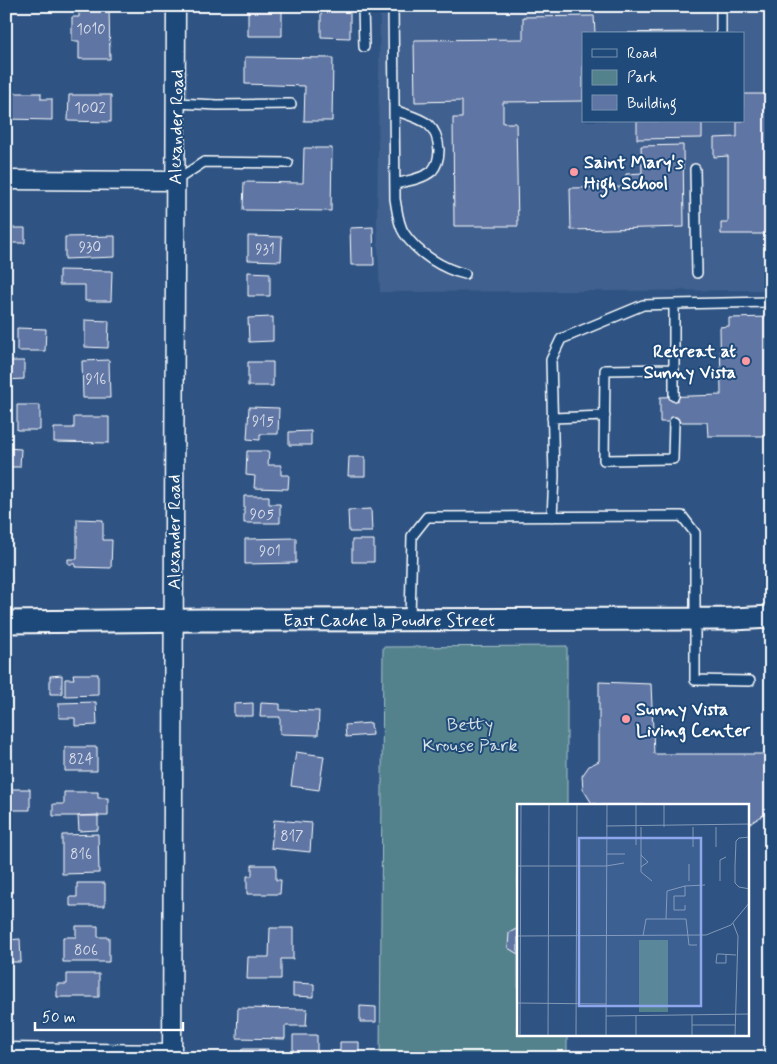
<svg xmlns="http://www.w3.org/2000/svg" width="777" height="1064" viewBox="0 0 777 1064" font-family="Mynerve,sans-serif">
  <rect width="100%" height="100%" fill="#2f5484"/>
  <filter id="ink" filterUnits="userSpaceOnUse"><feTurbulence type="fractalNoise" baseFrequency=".02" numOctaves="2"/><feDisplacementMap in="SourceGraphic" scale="10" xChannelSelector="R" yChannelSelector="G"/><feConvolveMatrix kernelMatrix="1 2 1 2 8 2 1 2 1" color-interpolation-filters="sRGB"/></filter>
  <g filter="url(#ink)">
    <path fill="#41618f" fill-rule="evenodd" d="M380,6H771V290L380,292L377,223ZM583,34H743V121H583Z"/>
    <path fill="#53828d" stroke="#a9c0c6" d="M567,646V805H518V1035H567V1058H380L383,647Z"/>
    <path fill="#5f75a3" stroke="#fff" d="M79,6H109L110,59H79V41H72V17H79Z
      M321,6H350V38L321,37Z
      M248,9H282V36H248Z
      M594,16L595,33L701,32V34H583V101L503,102V123H516L518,226H454L453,118H462V101L415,102L414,40L523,39V17Z
      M245,57L333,58L332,121H304L305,86L245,84Z
      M6,93H41V99H52V120L6,119Z
      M743,94H771V234H721V223H728V156L714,157V138L737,137V121H743Z
      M69,95H111V122L68,121Z
      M637,121H702V138L637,139Z
      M683,145L684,227L571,230L570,188L626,187V174L642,173L641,146Z
      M304,148H332L331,211L243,210L244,182L303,183Z
      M373,227L374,265H351L350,228Z
      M6,228H25V243H6Z
      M115,236V257L65,259V237Z
      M248,236L282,237L281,261L248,260Z
      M59,270L112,271L111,301H85V285H59Z
      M248,272L270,273V296H248Z
      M273,317V341L249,342L248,318Z
      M771,317V436H708L707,422H660V397L721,395L720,327L729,326V318Z
      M85,320L109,321L108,348L85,347Z
      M17,328L46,329L45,351H17Z
      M109,360L110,398H83L82,361Z
      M6,361H24V379L6,380Z
      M248,362H273V386H248Z
      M17,405H40V430H17Z
      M249,407L279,408L278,434H260V440L247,439Z
      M74,417H109V443L54,442V428H74Z
      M311,431V445H289V432Z
      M6,448L21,449L20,467H6Z
      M247,451H269L268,465H281V475H289L288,489L254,488L255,476L246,475Z
      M349,457H365V476H348Z
      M244,496H269V504H280V523H244Z
      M371,509L372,532H349L348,510Z
      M77,519L103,520V540H112L111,568L75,567V564H68V559H77Z
      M296,538V563L245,564V539Z
      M352,540H374V562H352Z
      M73,674H98V695L65,696V679H74Z
      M62,675V694H50V676Z
      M599,682L651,684L654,754H771V810L748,825V805H599L591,802L583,789L582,776L589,766L599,761Z
      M96,702L97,725L75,726V718H59V703Z
      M253,703V716H234V704Z
      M261,703L280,704V710L319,711L318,735L280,734V717H260Z
      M371,723L372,735L346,737L345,725Z
      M65,747H97V771H65Z
      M296,752L324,756L319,790L291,786Z
      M6,789H30V810H6Z
      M64,792H98V798H108V816H53V804H64Z
      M98,815V830L79,831L78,816Z
      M274,820L312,823L310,852L271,848Z
      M98,834L99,873L62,874V835Z
      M252,865H276V880H281L280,894H247V876H252Z
      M77,883H105V906H70V897H77Z
      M76,926H98V937H109V962H63V937H76Z
      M270,928H293V959H281V979H247L248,957H269Z
      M518,928V954L508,948L509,933Z
      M20,939L21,962H6V940Z
      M67,974H99V997H57V984H67Z
      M293,983L314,984V997L293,996Z
      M360,1006L376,1007V1022H360Z
      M238,1008L307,1009L306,1026H285V1039L237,1038Z
      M293,1035H317V1058H293Z
      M340,1042H359V1058H340Z
      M242,1049H268V1058H242Z"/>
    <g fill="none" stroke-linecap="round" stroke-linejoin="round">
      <defs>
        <path id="service" d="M363,6L364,47
          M393,6L395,199C397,210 398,224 404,233C417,253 443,269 465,274
          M721,6V34
          M177,103L217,105L291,104
          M394,110C419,119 437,120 439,150C439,158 437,165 432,171C423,179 406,181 395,184
          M695,169L697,273
          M175,181L204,162L288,163
          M674,304L771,302
          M674,396V369
          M552,418L605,416
          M552,517L554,476L551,360L561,339L643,305L674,304V369L605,370L604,460L673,459L674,422
          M410,619L412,536L427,517L682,516L695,533V680L750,681"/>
        <path id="minor" d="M6,180L175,181
          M6,1052L172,1054
          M172,1058L176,6"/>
        <path id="tertiary" d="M6,622L202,620L734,619L771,617"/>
      </defs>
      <use href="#service" stroke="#fff" stroke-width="12"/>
      <use href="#minor" stroke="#fff" stroke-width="21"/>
      <use href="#tertiary" stroke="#fff" stroke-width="25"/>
      <use href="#service" stroke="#1f4a7a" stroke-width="9"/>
      <use href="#minor" stroke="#1f4a7a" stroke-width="18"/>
      <use href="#tertiary" stroke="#1f4a7a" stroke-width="21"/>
    </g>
  </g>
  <g fill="#ff9aa2" stroke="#1f4a7a" stroke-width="2">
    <circle cx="574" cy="172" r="5"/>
    <circle cx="746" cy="361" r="5"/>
    <circle cx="626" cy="719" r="5"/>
  </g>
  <g text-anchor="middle" stroke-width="4" stroke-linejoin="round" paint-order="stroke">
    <g font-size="15" fill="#d7dce8">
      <text x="91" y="34">1010</text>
      <text x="90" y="113">1002</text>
      <text x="90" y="252">930</text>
      <text x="265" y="254">931</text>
      <text x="96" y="384">916</text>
      <text x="263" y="426">915</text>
      <text x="262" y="519">905</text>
      <text x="270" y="556">901</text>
      <text x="81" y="764">824</text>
      <text x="292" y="841">817</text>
      <text x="81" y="859">816</text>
      <text x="86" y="955">806</text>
    </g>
    <g font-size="18" fill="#fff" stroke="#1f4a7a">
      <text transform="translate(176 127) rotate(-89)" y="6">Alexander Road</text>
      <text transform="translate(174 532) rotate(-90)" y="6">Alexander Road</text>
      <text x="389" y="626">East Cache la Poudre Street</text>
    </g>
    <g font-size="18" font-weight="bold" fill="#fff" stroke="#1f4a7a" text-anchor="start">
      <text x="584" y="168">Saint Mary's<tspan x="584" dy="21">High School</tspan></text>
      <text x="736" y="357" text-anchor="end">Retreat at<tspan x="736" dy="21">Sunny Vista</tspan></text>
      <text x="636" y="715">Sunny Vista<tspan x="636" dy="21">Living Center</tspan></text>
    </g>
    <g font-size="18" fill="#d4e0e2" stroke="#1f4a7a">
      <text x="470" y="730">Betty<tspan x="470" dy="21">Krouse Park</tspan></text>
    </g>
  </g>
  <g transform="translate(517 804)">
    <rect width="232" height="232" fill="#2f5484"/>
    <path d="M122,136H151V208H122Z" fill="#53828d"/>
    <path fill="none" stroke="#8298b5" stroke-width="1" d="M119,0V41M147,0V23M89,22L233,20M124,23V68L135,77M176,23V43M233,33L222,34L219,37L218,62V79L222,83L233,85M199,43V23M90,50H108M124,51L131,58L124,63M172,60V77M0,62H89L107,59M203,77V56L209,53M168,82L188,81M149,115L150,87L168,82V92H157V106H168V101M216,119L221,132L218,232M0,132L189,131L214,121L233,98M126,132L129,115H169L172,141H180M209,150V159H199L200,150H203L219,151M0,199L89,200M89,212L233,210M175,221H218M3,232L4,0M31,232L32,0M59,232L60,0M89,232L90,0M119,232V212M175,232V211"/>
    <path fill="#8ea6ec" fill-opacity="0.15" stroke="#8ea6ec" stroke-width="2.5" d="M62,34H184V202H62Z"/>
    <rect width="232" height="232" fill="none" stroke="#fff" stroke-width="2.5"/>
  </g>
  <rect width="777" height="1064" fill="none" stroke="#1f4a7a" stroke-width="25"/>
  <rect x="12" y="12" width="752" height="1039" fill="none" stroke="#fff" stroke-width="2" filter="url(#ink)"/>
  <rect x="582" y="32" width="162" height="90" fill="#1f4a7a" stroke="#7992af"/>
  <rect x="592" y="49" width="25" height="8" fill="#1f4a7a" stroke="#7992af"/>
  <text x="627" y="58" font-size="15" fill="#ffffff">Road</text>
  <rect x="592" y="70" width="25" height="15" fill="#53828d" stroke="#7992af"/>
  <text x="627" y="82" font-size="15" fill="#ffffff">Park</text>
  <rect x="592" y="95" width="25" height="15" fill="#5f75a3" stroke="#7992af"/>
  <text x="627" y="108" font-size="15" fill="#ffffff">Building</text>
  <path d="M35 1022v8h148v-8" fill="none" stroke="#ffffff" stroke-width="2.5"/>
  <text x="42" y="1022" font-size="15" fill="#ffffff" stroke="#1f4a7a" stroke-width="4" paint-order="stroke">50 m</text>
</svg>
